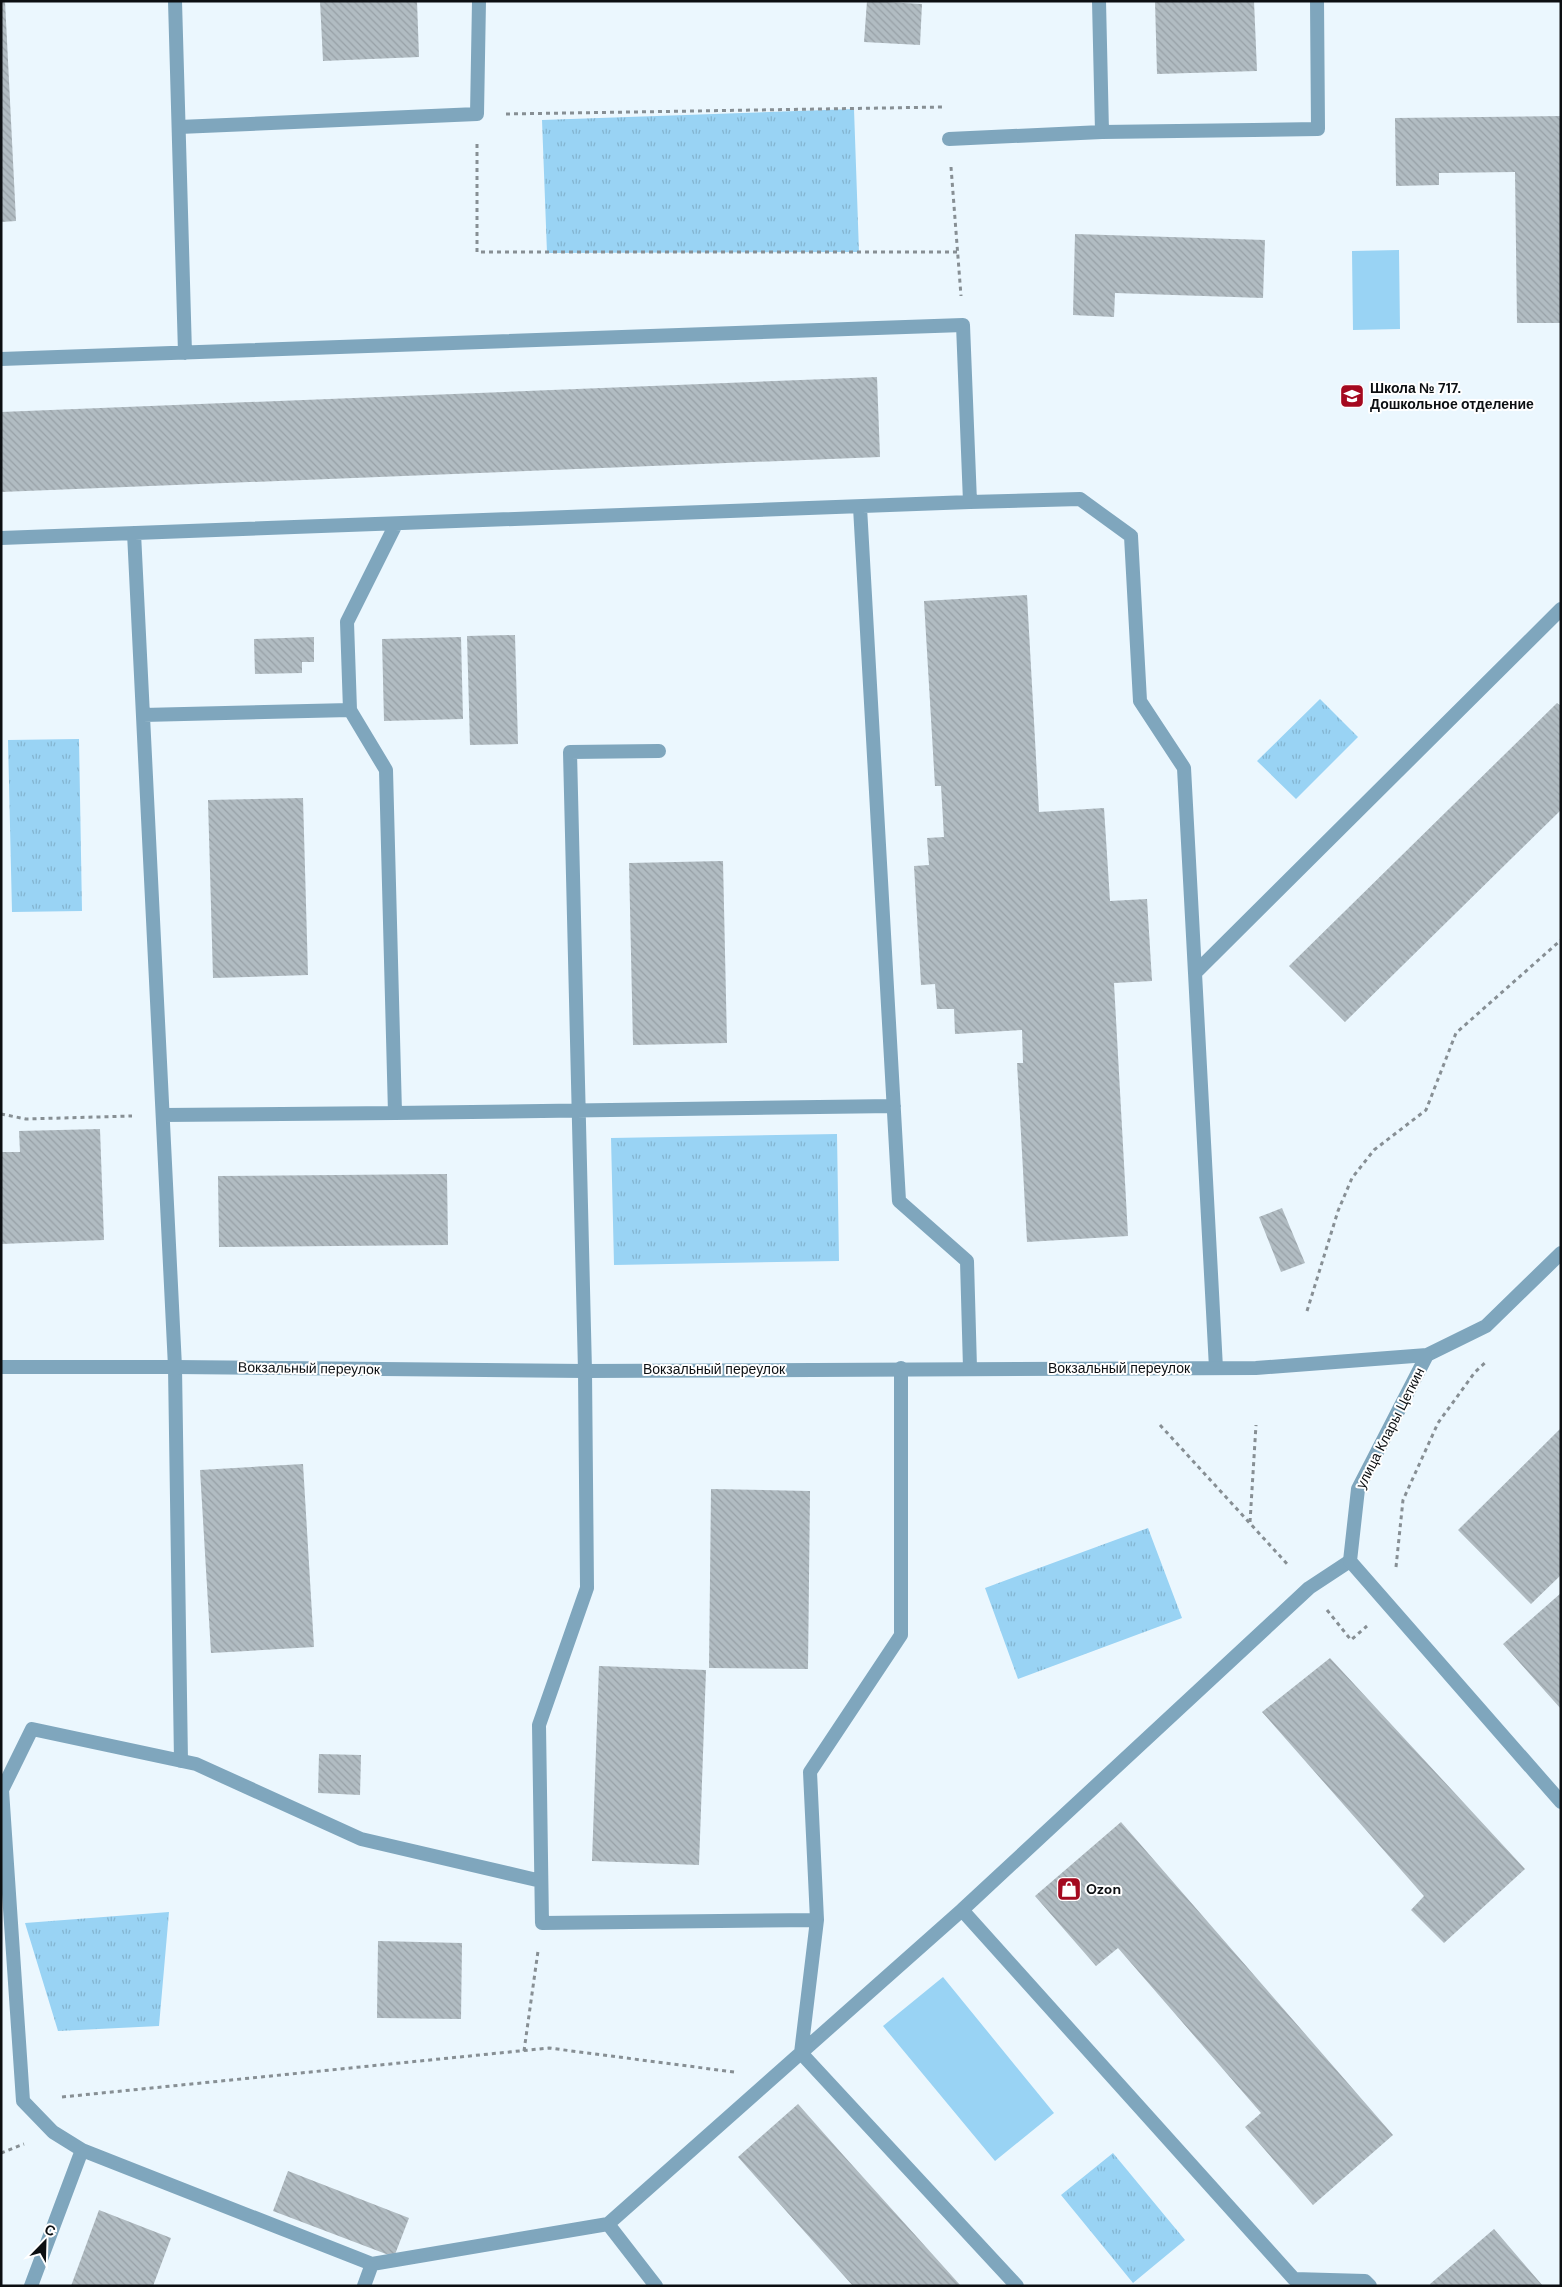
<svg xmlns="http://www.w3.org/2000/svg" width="1562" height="2287" viewBox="0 0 1562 2287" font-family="'DM Sans',sans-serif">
  <defs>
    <pattern id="park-tufts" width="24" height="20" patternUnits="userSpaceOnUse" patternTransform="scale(1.25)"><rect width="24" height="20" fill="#99d3f4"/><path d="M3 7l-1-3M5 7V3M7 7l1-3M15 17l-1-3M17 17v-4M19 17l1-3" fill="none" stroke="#83b4d0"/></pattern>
    <pattern id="building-back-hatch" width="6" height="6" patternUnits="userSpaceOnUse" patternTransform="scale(1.25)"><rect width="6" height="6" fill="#b1bcc2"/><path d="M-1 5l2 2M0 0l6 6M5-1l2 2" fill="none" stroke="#97a0a6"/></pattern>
  </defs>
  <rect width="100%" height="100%" fill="#ebf7fe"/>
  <path fill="url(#park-tufts)" d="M854,109L859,252L547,253L542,120Z
    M1320,699L1358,737L1296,799L1257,761Z
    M79,739L82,911L12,912L8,740Z
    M837,1134L839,1261L614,1265L611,1138Z
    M1148,1528L1182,1618L1018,1679L985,1588Z
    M169,1912L159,2026L58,2031L25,1923Z
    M1113,2153L1185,2240L1133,2283L1061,2195Z"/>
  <path fill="#99d3f4" d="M1399,250L1400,329L1353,330L1352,251Z
    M943,1977L1054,2113L995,2161L883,2026Z"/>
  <path fill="url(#building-back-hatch)" d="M1,1H5L16,221L1,222Z
    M320,1H417L419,57L323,61Z
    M867,1L922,4L920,45L864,42Z
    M1155,1H1254L1257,71L1157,74Z
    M1561,116V323H1517L1515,172L1439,173V185L1396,186L1395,118Z
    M1075,234L1265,240L1263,298L1115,293L1114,317L1073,315Z
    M877,377L880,457L1,492V412Z
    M1027,595L1039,812L1104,808L1110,901L1147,899L1152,981L1114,983L1128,1236L1027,1242L1017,1063H1023L1022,1030L955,1034L954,1009H937L935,984L921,985L914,866L929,865L927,838L944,837L941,786H935L924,601Z
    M515,635L518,744L470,745L467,636Z
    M314,637V662H302V673L255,674L254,639Z
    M461,637L463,719L384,721L382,639Z
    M1557,703L1561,706V810L1345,1022L1289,966Z
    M303,798L308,975L213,978L208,800Z
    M723,861L727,1043L633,1045L629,863Z
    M100,1129L104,1240L1,1244V1152H20L19,1131Z
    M447,1174L448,1245L219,1247L218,1176Z
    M1282,1208L1305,1263L1281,1272L1259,1217Z
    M1561,1428V1575L1531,1604L1458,1530Z
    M303,1464L314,1647L211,1653L200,1470Z
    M711,1489L810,1491L808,1669L709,1668Z
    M1561,1593V1709L1503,1644Z
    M1330,1658L1525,1869L1444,1943L1411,1910L1424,1896L1262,1712Z
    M599,1666L706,1670L699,1865L592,1861Z
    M319,1754L361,1755L360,1795L318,1793Z
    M1121,1822L1393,2135L1313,2205L1245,2127L1261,2113L1118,1948L1096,1966L1035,1896Z
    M378,1941L462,1943L461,2019L377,2018Z
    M798,2104L844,2156L961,2286H853L738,2157Z
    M288,2171L409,2218L394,2257L273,2211Z
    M99,2210L171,2238L153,2286H71Z
    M1494,2229L1543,2286H1431L1430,2284Z"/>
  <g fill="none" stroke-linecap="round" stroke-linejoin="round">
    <path stroke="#878f94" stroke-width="3" stroke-dasharray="4 4" stroke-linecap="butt" d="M506,114L945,107
      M477,144V252H958
      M951,167L961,296
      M1,1114L26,1119L132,1116
      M1307,1311L1338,1211L1352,1178L1374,1150L1426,1110L1456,1033L1561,940
      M1160,1425L1289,1566
      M1250,1522L1256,1425
      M1396,1567L1403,1500L1438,1423L1475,1372L1487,1361
      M1327,1610L1351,1640L1367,1626
      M524,2051L538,1951
      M62,2097L549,2048L734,2072
      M1,2153L24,2144"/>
    <path stroke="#7fa6bd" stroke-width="14" d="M175,1L185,353
      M1099,1L1102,132
      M179,127L477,114L479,1
      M949,139L1102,132L1318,129L1317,1
      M1,359L963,325L970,502L1,538
      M970,502L1080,499L1131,536L1140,701L1184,768L1195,973
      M860,507L899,1201L967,1261L970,1368
      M134,533L175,1367L181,1761
      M143,715L350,710
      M659,751L570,752L585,1371L587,1588L539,1725L542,1923L817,1920L810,1772L901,1635V1368
      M395,1113L894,1106
      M163,1115L395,1113L386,770L350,710L347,622L396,524
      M1216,1368L1195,973L1561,609
      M541,1881L361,1839L196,1764L32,1729L2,1790L23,2101L53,2132L82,2150L372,2264L608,2224
      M962,1910L1294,2279L1365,2281L1370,2286
      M817,1920L801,2053L1017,2286
      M31,2286L82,2150
      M364,2286L372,2264
      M656,2286L608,2224L962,1910L1309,1588L1350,1561"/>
    <path stroke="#7fa6bd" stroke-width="14" d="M1561,1253L1486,1326L1427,1355L1358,1489L1350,1561L1561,1802
      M1,1367H175L585,1371L1256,1368L1427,1355"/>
  </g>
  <defs>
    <symbol id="school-square" viewBox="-11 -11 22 22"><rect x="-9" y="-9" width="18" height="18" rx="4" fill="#a4091f" stroke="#fff"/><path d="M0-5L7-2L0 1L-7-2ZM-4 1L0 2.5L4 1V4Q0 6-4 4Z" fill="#fff"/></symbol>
    <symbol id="shop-square" viewBox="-11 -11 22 22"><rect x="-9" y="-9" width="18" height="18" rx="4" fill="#a4091f" stroke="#fff"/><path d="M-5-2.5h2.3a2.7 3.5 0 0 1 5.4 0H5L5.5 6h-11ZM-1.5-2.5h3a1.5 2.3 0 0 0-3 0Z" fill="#fff"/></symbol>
  </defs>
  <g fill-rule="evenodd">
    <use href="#school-square" x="1338" y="382" width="28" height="28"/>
    <use href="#shop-square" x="1055" y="1875" width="28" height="28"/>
  </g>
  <g text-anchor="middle" stroke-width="4" stroke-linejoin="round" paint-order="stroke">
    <g font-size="14" font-weight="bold" fill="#0c0f12" stroke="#fff" text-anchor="start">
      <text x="1370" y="393">Школа № 717.<tspan x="1370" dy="16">Дошкольное отделение</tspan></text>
      <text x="1086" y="1894">Ozon</text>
    </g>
    <g font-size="14" fill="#0c0f12" stroke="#fff">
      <text transform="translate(309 1368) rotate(1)" y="5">Вокзальный переулок</text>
      <text x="1119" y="1373">Вокзальный переулок</text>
      <text x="714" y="1374">Вокзальный переулок</text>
      <text transform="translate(1390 1428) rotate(-63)" y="5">улица Клары Цеткин</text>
    </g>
  </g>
  <rect width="1562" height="2287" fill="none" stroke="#0c0f12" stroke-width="5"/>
  <g transform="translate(45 2242) rotate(23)" stroke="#ffffff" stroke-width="4" paint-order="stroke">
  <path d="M0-4L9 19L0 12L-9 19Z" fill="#0c0f12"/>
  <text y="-8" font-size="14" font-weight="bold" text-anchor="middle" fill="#0c0f12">С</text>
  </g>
</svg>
